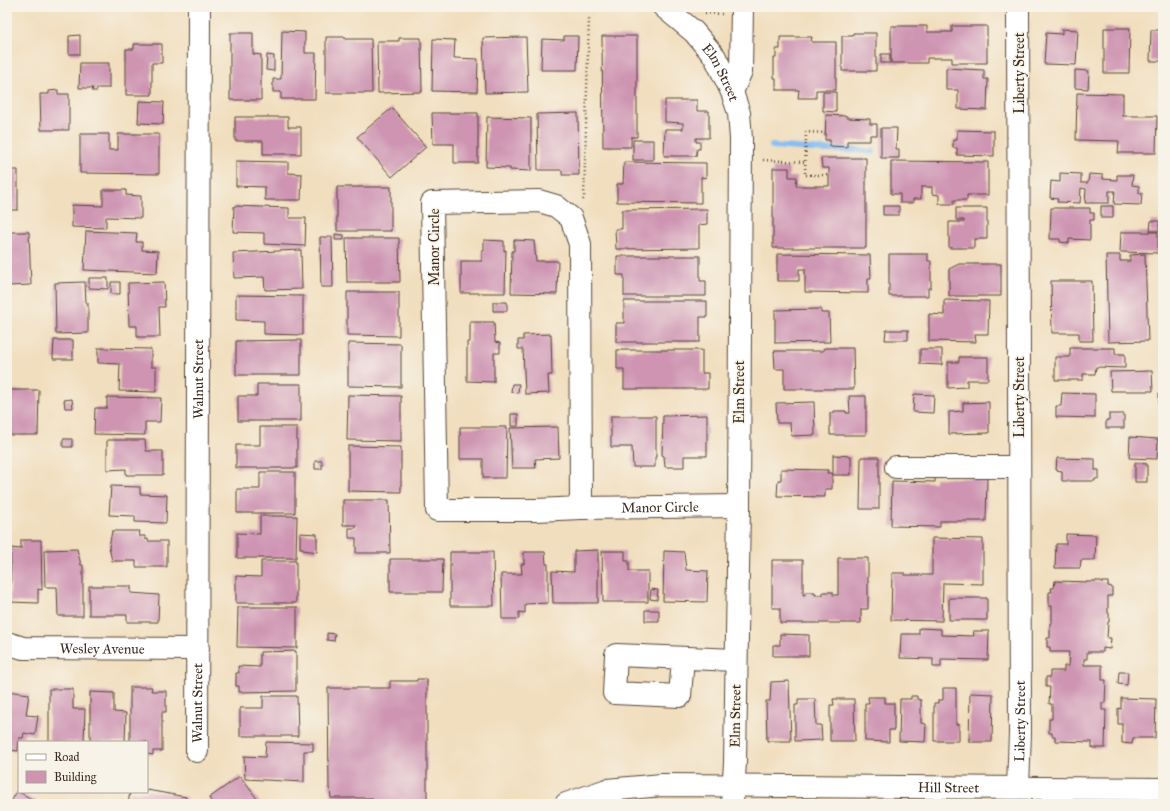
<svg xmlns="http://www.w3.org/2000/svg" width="1170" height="811" viewBox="0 0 1170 811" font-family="'IM FELL Great Primer',serif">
  <rect width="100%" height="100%" fill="#f7f3e8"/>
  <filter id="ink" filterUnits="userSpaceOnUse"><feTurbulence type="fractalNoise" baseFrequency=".025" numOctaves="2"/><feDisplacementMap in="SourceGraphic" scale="8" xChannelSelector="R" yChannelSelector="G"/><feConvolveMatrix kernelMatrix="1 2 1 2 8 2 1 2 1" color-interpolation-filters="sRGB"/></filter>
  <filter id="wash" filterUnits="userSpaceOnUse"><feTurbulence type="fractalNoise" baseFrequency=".012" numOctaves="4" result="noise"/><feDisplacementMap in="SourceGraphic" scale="16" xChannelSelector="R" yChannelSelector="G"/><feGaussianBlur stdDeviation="0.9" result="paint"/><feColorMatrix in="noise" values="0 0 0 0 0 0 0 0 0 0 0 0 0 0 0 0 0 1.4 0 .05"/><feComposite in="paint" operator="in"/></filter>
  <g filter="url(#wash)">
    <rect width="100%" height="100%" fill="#f1debe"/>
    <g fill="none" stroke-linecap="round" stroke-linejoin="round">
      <path stroke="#7ebaf0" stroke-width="6" d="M772,146L825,150H857L873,152"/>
    </g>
    <g id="blocks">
      <path fill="#ce94b2" d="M891,26H927V32H952V26H987V63H952V58H927V63H891Z
        M1104,28H1130L1129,73H1104Z
        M1062,29L1078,30L1076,65L1044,64L1046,33L1062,34Z
        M1151,30H1163V61H1150Z
        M282,31L305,32V53H316L315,99H281V92H273V79H281Z
        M230,33H253V54L261,55V100H230Z
        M853,33H876V71H842V36H853Z
        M80,35V54H69V36Z
        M564,36H578L577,70H541L542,39L564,40Z
        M602,36H637V137H631V147H603Z
        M326,37H345V39H371L372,93H326Z
        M526,37L528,92L485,93L483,38Z
        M780,37H812L811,42H836V90H816V98H798L799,90H776V78H774V58H776V49H780Z
        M399,38H421L422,92L378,93L377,41H399Z
        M433,39L455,40L454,58L478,59L477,92L432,91Z
        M134,44H162V63H152V95H126V49H134Z
        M881,54H890V63H881Z
        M267,55L274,56V71L266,70Z
        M80,63H109V88H97V91H92L93,88H79Z
        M946,68L984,70V79H988L987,110L958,109V90H946Z
        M1075,70L1089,71L1088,89L1075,88Z
        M58,90V94H69V130H41L40,94H49V91Z
        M823,92H836V112L823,111Z
        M1077,93L1123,94V116H1157L1156,153H1118L1119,141L1076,140Z
        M665,100H697V111H709V138H696V142H700V149H697L696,156H664L665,129H683V123L665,122Z
        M139,101L164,102L163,124L138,123Z
        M392,108L426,147L392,177L357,137Z
        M432,113H478V163H454V144H433Z
        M578,113L579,175H562V170H538L537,114Z
        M826,115L847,116V118L870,119V124H877V135H870V141H847V147L830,146V140H825Z
        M235,117H288V127H301V154H263V141H235Z
        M487,117L531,118V171L510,170V168L486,167Z
        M881,128H897L896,149H899V158H881Z
        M957,130L994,131V156L957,155V148H953V140H957Z
        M80,134H109V150H118V134H159V174L80,173Z
        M633,140H653V160H633Z
        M821,158H866V248H773V168H789V177H797L796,186H829V168H822Z
        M236,161L288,162V173L302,174L301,200H265V187L236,186Z
        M891,161L988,162V195H967V200H954V204H939V195L932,194V187H921V199H913V203H900V194H891Z
        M624,162L706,163V178L701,177V203L617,202V184H623Z
        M7,170H18V210H7Z
        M1060,173L1081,174V183H1088L1089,174L1103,175V179L1117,180V175H1133L1132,185L1139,186V193H1142L1141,205L1114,204L1115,191H1109V203H1085L1086,189L1081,188L1080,203L1057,202L1058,199L1050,198L1051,181L1060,182Z
        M337,187H391V231H337Z
        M103,190H126V195L141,196V218L106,217V228L72,227V205L103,206Z
        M234,206L289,208V218H306L305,246L264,244V233L233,232Z
        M883,206H899V215H883Z
        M1101,206H1113V218H1101Z
        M956,208H987V239H974V248H949V222H964V220H956Z
        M1051,208H1090V213H1094V220H1090V240L1069,239V243L1060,242V239H1050Z
        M707,209V224L699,225V248L616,249L615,229H622V210Z
        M1161,215H1163V237H1162Z
        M1151,221H1159V231H1150Z
        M86,231L137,233L136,242H142V250L158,251L157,273L84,270Z
        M7,232H29L31,285L7,286Z
        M1121,232H1158V253L1120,252Z
        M335,234L344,235V240H335Z
        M320,237H332L333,287H321Z
        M346,238H399L400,282H347Z
        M484,240L504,241V251L506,250L505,293H461V261H482V250L484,251Z
        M514,240L534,241L536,261H558L557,294L511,293L512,251H514Z
        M301,250L302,289L265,290L264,277L234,278L233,253Z
        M1159,252H1163V297H1160Z
        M777,254L870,255L871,278H868V293L805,292V269H799V281H777Z
        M889,254H928V261H931V288H928V296H889Z
        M1145,254L1148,341L1108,342L1106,255H1120V261H1130V255Z
        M617,256H700V281H706V296H624V275H617Z
        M959,264H1001V296H949V269Z
        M89,278H108V289L89,288Z
        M1051,281H1092L1093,341H1079V333H1052Z
        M85,282L86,303H88V333L56,334L55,283Z
        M111,282H120V294H111Z
        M164,282L165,307H159L160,337H137V326H129L128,283Z
        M347,292H399V336L347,335Z
        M236,295L303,296V335L264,334V321L236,320Z
        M944,300L989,301L988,334H975L976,342L929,341V314L944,315Z
        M624,301H707V317H700V342H616V323H624Z
        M493,302H507V311H493Z
        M821,309V313H829L830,342L775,343V310Z
        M470,322H494L495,342L500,343V353H494V382L467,381V342H470Z
        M886,330H908V340H885Z
        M551,334L552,375H548L549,393L525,394L523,349H518V340H523V335Z
        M54,340H73V359H53Z
        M301,340V375H236V341Z
        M348,343L401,344V387L348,386Z
        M98,348L151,349V367H156V392L119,391L120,364L98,363Z
        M824,348H853L854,389H784V369H775L774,351H823Z
        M1070,348H1115V354H1125V368L1096,367L1095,374H1083V380H1055V357H1070Z
        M920,349H942V365L920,364Z
        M617,350H702V373H708V389H624V369H617Z
        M959,357H988V380H967V387L948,388V362H959Z
        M1152,371L1153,391H1111L1110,372Z
        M257,384H301V421H238V396H257Z
        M512,384H519L518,393L511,392Z
        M10,390H39L38,435H10Z
        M1062,393L1095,394V418L1056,417V406H1061Z
        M1159,393H1163V415H1159Z
        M914,394L934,395L933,413L913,412Z
        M348,395L401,396V441L347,440Z
        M849,396H866V435H830V413H834V411H846V413H850Z
        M107,397L161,398L160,422H145V435L94,434L95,408H107Z
        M72,399L73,408H65L64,400Z
        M814,402L815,435L791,436L790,423H777L776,403Z
        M989,402V433L949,434V412L963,411V403Z
        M511,414H518V426H511Z
        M1109,414H1124V428H1106V420H1109Z
        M707,415V456H684V467H665L664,456L662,455L663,416Z
        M611,416H656V457H655V467H633L632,447H611Z
        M260,427H297V468H236V445H260Z
        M460,427H507L506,478H483V459H460Z
        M558,427L559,458L535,459L536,468H512L510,428Z
        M1130,437L1158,439L1157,459L1129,458Z
        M63,439H72V447H63Z
        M107,440H145L146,451H163V475H126V469L107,470Z
        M348,446L401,447V492L348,491Z
        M833,455L851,456V475H833Z
        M861,457H879V509H860Z
        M1057,458L1095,459V470H1099V478L1095,479V481H1062V471L1056,470Z
        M315,461H322V469H315Z
        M1135,463L1147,464V482H1135Z
        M781,469L828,470L827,473H832V489H825V497L777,496L778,480H781Z
        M260,472H295V513H237V489H260Z
        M935,478H987L986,521H940V527L891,526L892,481L935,482Z
        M111,486L140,487V494L167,495L166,523L135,522V516L109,515Z
        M343,500H389L390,553H356V538H349V528H356V525H343Z
        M260,516H297L296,558H237V533L260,534Z
        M112,531H140L139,536H145V539H148V541H167V567H136V561H112L109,547Z
        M300,533L317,534V552L303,550V548H300Z
        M1066,534L1096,535L1095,560H1081L1080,568H1055L1056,544H1066Z
        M932,538L983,539V584L943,583L942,621L891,620L892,573H905V575H932Z
        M21,540H41L42,590L38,589V603L10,602L11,548L21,549Z
        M77,549L81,565H83V616H58L57,587H45L44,550Z
        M598,550V603H553L552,571L574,572V551Z
        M602,551H625V561H629V571H648V602H603Z
        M664,551L684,552L686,570L708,571L707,602L663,601Z
        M450,552H493L494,606H450Z
        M524,552H545L546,564H548V603L525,604V613L519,612V619H502L501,574H522L521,564H524Z
        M838,558H868V609H861V623H780V608H772V560H803V595H805V592H815V595H823V592H833V595H838Z
        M390,559H443L442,592H390Z
        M261,561H296V603H236V576L261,577Z
        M1055,581L1091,582L1092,581H1101V582H1108V586L1112,587V596H1108V613H1109V622H1108L1107,638H1111L1110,649L1103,648V652H1087V659H1084V665H1102V680H1106L1105,703H1102V710H1106L1105,748H1092V742L1055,741V736H1052V733H1049V719H1052V704H1049L1050,687H1046V677H1050V671H1064V666H1068L1069,652H1050V647H1047V638H1050V623H1052V606H1049V592H1052L1051,588H1054Z
        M89,586H131V593L159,595L158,622H127V615H89Z
        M651,589L658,590L657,600L650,599Z
        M949,598H987V620H949Z
        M238,607H297V648L237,647Z
        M645,610H659V621H645Z
        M919,628L941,629V635L974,636L973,631H989L988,660L941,659V667H933V659L900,658L901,634H919Z
        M327,633L335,634L334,641L327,640Z
        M780,634L809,635V656H773V645H780Z
        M296,651V691L239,692V686H236V673H239L238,666L260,667V652Z
        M1119,672H1128L1127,685L1118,684Z
        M417,679H427V804H372V798H331L330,789H329L328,688H390V681H417Z
        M789,681L791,741H767L766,701H770L771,682Z
        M130,687H152L151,691H166V712H162V751H153V755L147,754V742H130Z
        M943,688H956V725L959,724V741H934V703H938V700H943Z
        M49,689H73V709H85L84,742H49Z
        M7,691L29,694L26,715L38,716L35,735L24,733L23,738H19L18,751L7,750Z
        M90,692L114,693V712L126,713L125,742H90Z
        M970,693L993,694L992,742H969Z
        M263,696H297L298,736H240V708H263Z
        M911,696H917V699L921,700V723L926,724L925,742L899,741L900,699H911Z
        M868,697H885V703H894V730H889V742L865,741V703H869Z
        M1121,698L1156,699L1155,738H1133L1132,744L1122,743V724H1118V708L1121,709Z
        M798,699H815L816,725H821L822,740L795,741V705H798Z
        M833,699H854L855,741H830V705H834Z
        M1161,710H1163V739H1162Z
        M266,742L313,743V751H304V782L245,779L244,756L265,757Z
        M240,776L261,804H213L209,798Z
        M147,790L186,797L185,804H128L130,792H147Z
        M17,791L41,804H10Z"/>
    </g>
  </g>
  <g filter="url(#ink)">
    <use href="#blocks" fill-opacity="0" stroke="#564536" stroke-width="1"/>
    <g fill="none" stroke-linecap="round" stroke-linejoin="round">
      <defs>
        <g id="minor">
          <path id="s1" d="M664,7L694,32L715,57L732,92L739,113L741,139L739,506L735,763L732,804"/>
          <path d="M732,92L741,71L742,7"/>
          <path d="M539,201L556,206L571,218L580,244L581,508L536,510H437L432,203Z"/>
          <path d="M896,467H1019"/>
          <path id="s2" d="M581,508L739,506"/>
          <path id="s3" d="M7,643L23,648L198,649"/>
          <path d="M683,658L680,696L614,693L616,655L736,660"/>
          <path id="s4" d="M197,751L199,7"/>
          <path id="s5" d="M1018,787L1020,733L1018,7"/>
          <path id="s6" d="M566,804L607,790L662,785L1163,789"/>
        </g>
      </defs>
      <use href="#minor" stroke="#564536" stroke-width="24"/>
      <path stroke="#564536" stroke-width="2.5" stroke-dasharray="1 3" stroke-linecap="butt" d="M705,13L722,14
        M826,133L806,132L805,175H829
        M763,160L805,162
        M583,200L584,198L589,17"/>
      <use href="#minor" stroke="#fff" stroke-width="22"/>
    </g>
  </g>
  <g text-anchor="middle" stroke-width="3" stroke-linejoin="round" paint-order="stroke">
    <g font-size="14" fill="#3b2a1e" stroke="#f7f3e8">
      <text transform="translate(1019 73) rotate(-90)" y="5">Liberty Street</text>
      <text dy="5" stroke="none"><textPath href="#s1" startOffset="88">Elm Street</textPath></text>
      <text transform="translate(434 247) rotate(-90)" y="5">Manor Circle</text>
      <text dy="5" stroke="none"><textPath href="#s4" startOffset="372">Walnut Street</textPath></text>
      <text transform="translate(739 392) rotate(-90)" y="5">Elm Street</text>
      <text transform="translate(1019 397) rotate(-90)" y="5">Liberty Street</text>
      <text dy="5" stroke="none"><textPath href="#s2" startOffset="79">Manor Circle</textPath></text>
      <text dy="5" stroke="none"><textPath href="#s3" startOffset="96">Wesley Avenue</textPath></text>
      <text dy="5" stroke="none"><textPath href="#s4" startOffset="48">Walnut Street</textPath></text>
      <text transform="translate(735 716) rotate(-89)" y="5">Elm Street</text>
      <text dy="5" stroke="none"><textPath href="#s5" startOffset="66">Liberty Street</textPath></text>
      <text dy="5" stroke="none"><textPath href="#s6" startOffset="385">Hill Street</textPath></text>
    </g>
  </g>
  <rect width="1170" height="811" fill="none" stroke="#f7f3e8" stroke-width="24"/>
  <rect x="18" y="741" width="130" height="52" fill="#f7f3e8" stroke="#aca397"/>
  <rect x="26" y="754" width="20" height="6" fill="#ffffff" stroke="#aca397"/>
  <text x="54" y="761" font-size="12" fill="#3b2a1e">Road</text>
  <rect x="26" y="771" width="20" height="12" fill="#ce94b2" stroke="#aca397"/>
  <text x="54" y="781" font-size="12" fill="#3b2a1e">Building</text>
</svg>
